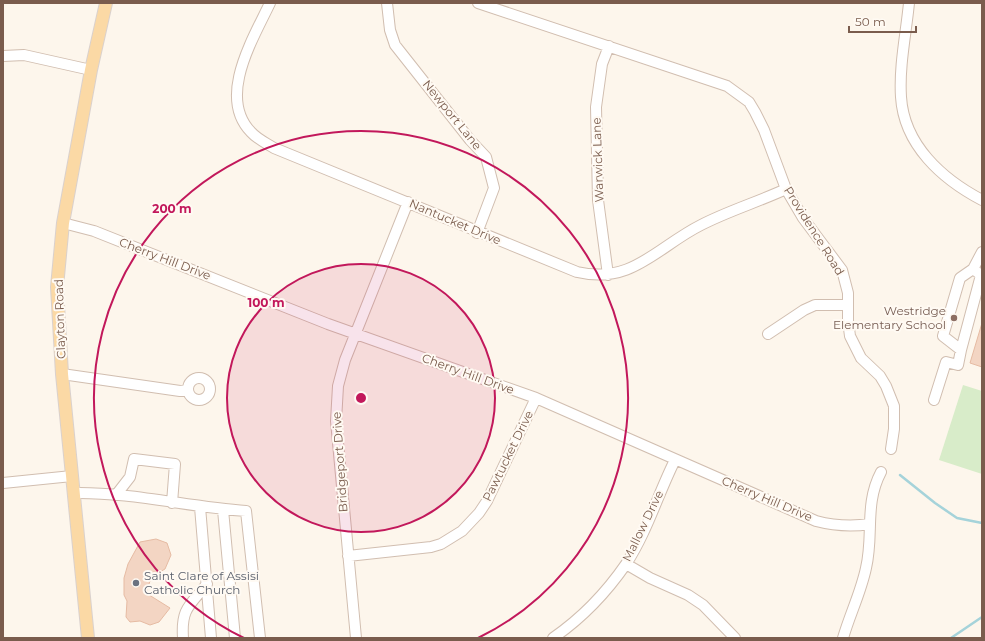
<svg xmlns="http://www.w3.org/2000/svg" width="985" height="641" viewBox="0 0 985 641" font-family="Montserrat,sans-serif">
  <rect width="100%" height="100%" fill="#fdf6ec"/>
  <path fill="#d8ecc9" d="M963,385L982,391V474L939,460Z"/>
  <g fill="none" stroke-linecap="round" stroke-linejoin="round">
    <path stroke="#a5d3da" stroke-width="2.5" d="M900,475L935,503L957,518L982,523
      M951,638L982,617"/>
  </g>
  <path fill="#f3d5c3" stroke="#e6bba3" d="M982,323V367L970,363Z
    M156,539L167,543L171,555L165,569L158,573L153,572L146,593L170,608L159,622L150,625L140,621L130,622L126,617L127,601L124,595V578L128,564L140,542Z"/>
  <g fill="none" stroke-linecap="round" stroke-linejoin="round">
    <defs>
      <path id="minor" d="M270,3C253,39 217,97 251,132C257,139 266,143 274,148L577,272C632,285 657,247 701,225C728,211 758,202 786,189
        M387,3L390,30L395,45L470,140L486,157L494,188L477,233
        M478,3L727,86L749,102L755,112L764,130L786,189L803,218L842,270L848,293V321L850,336L861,358L880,376L886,386L894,406V429L891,449
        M909,3C906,34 899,66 901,97C904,145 942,179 982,200
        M3,56L24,55L91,70
        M63,223L94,231L328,324L536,398L816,521C835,526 850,527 870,524
        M973,269L981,275L961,350L943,336L960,278L973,269L982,252
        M608,275L598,200L596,107L602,64L609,46
        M768,334L804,310L815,305H848
        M62,374L180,391L188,390
        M188 389a11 11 0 1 1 22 0a11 11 0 1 1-22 0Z
        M934,400L946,362L958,365L961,350
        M3,483L72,476
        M74,493C131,492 189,507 246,511L260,638
        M116,495L130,477L134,459L175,464L172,503
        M200,507L211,638
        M223,510L235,638
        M348,556L431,547L441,544L462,531L479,513L487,501L536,398
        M626,564L650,578L688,595L703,605L735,638
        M183,638C181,609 189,606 207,584
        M356,638L336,421L338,386L345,360L408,202
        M553,638C582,618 606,593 626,564C647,532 658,494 675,460
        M843,638C850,614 861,592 866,568C874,535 864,504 881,472"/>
      <path id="major" d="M88,638L62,374L57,287L63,223L91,70L106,3"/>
    </defs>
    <use href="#minor" stroke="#d1beb0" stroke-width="12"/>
    <use href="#major" stroke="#dad1cd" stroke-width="14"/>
    <use href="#minor" stroke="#fff" stroke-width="10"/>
    <use href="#major" stroke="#fbd9a5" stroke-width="12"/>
  </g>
  <circle cx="361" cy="398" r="134" fill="#c2185b" fill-opacity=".12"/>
  <g fill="none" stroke="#c2185b" stroke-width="2">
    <circle cx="361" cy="398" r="134"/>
    <path d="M244 638A267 267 0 1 1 478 638"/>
  </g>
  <circle fill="#8d6e63" stroke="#fffaf3" stroke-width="1.5" cx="954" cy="318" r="4"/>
  <circle fill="#6b7280" stroke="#fffaf3" stroke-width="1.5" cx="136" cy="583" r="4"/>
  <g text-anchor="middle" stroke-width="4" stroke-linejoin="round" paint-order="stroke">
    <g font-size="12" fill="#7a5c4d" stroke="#fffaf3">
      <text transform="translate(452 115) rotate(51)" y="4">Newport Lane</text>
      <text transform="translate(598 160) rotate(-92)" y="4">Warwick Lane</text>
      <text transform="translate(455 222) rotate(23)" y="4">Nantucket Drive</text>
      <text transform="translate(814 231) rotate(58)" y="4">Providence Road</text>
      <text transform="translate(165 259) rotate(21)" y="4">Cherry Hill Drive</text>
      <text transform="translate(60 319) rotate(-92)" y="4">Clayton Road</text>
      <text transform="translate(468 374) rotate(20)" y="4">Cherry Hill Drive</text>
      <text transform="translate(508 456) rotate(-64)" y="4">Pawtucket Drive</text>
      <text transform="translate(340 462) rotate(-94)" y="4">Bridgeport Drive</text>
      <text transform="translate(767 499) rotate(23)" y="4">Cherry Hill Drive</text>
      <text transform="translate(643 526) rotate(-64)" y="4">Mallow Drive</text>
    </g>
    <g font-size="12" fill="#785e54" stroke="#fffaf3" text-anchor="end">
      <text x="946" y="315">Westridge<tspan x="946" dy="14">Elementary School</tspan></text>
    </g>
    <g font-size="12" fill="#5b616d" stroke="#fffaf3" text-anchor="start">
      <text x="144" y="580">Saint Clare of Assisi<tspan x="144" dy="14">Catholic Church</tspan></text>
    </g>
  </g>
  <circle cx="361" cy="398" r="6" fill="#c2185b" stroke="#fffaf3" stroke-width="2"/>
  <g font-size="12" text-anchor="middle" font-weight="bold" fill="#c2185b" stroke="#fffaf3" stroke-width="4" stroke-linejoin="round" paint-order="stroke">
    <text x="172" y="213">200 m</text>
    <text x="266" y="307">100 m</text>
  </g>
  <rect width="985" height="641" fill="none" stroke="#7a5c4d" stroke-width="8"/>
  <path d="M849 26v6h67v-6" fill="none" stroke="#7a5c4d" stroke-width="2"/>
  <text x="855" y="26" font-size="12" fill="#7a5c4d" stroke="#fffaf3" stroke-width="3" paint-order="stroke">50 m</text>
</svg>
